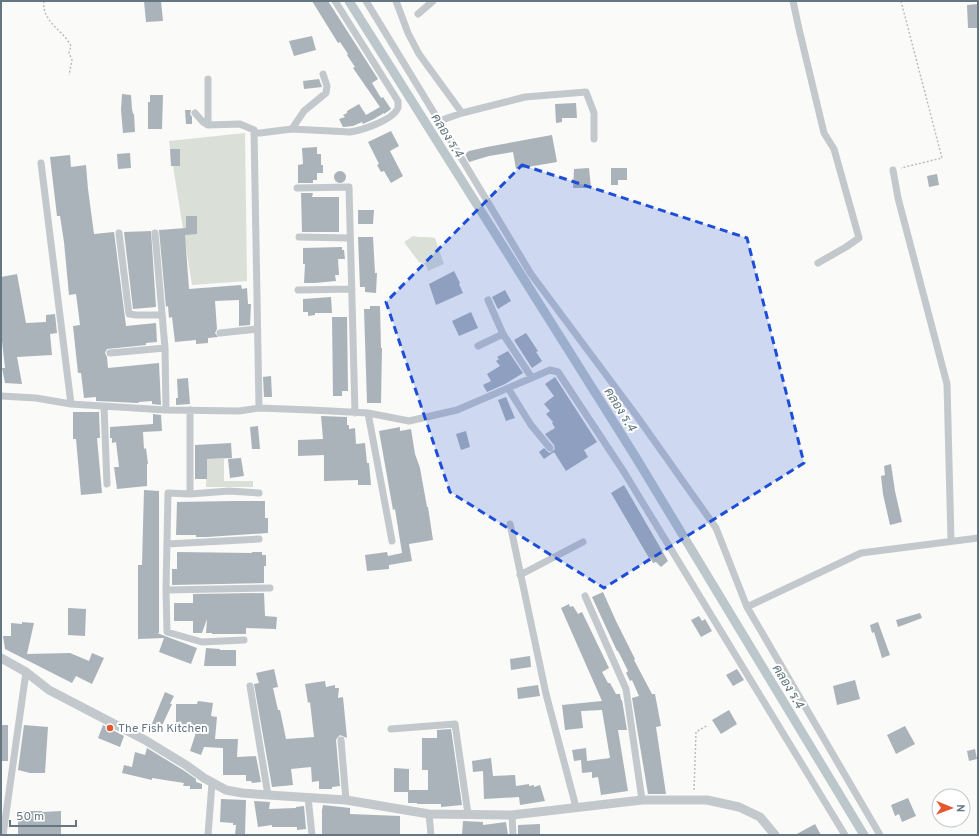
<svg xmlns="http://www.w3.org/2000/svg" width="979" height="836" viewBox="0 0 979 836" font-family="Overpass,Sarabun,sans-serif">
	<style>
		.green { fill: #dadfd7 }
		.lines { fill: none; stroke-linecap: round; stroke-linejoin: round }
		.canal { stroke: #bbc7cb; stroke-width: 9 }
		.building { fill: #aab3b9 }
		.path { stroke: #bbbfc2; stroke-width: 1.5; stroke-dasharray: 2 2; stroke-linecap: butt }
		.minor { stroke: #c3c8cc; stroke-width: 7 }
		.tertiary { stroke: #c3c8cc; stroke-width: 9 }
		.marked { fill: #1d4ed8; fill-opacity: 0.2; stroke: #1d4ed8; stroke-width: 3; stroke-dasharray: 8 5; stroke-linejoin: round }
		.poi-dot { fill: #e4572e; stroke: #fff; stroke-width: 1.5 }
		.labels { text-anchor: middle; stroke-width: 4; stroke-linejoin: round; paint-order: stroke }
		.poi-label { font-size: 12px; fill: #657683; stroke: #fff; text-anchor: start }
		.water-label { font-size: 13px; font-style: italic; fill: #60757c; stroke: #fff }
	</style>
	<rect width="100%" height="100%" fill="#fafaf8"/>
	<path class="green" d="M245 133 247 281 192 285 169 141Z
		M413 236C421 238 427 236 435 238L444 264 428 271 426 265 419 262 404 242Z
		M207 459H224V481H253V487H206Z"/>
	<g class="lines">
		<path class="canal" d="M349 1 635 456 864 835"/>
	</g>
	<path class="building" d="M144 1H161L163 21 146 22Z
		M312 1H328L378 79 372 83 381 98 383 97 391 109 387 112 384 114V113L374 119 363 124 362 122 353 126 343 127 339 119 345 117 343 115 347 113V111L359 104 366 115 380 107 353 68 355 67 347 55 348 54 340 42 338 43Z
		M978 4V28H968L967 5Z
		M312 36 316 50 294 56 289 41Z
		M319 79 322 87 304 89 303 81Z
		M122 94 131 95 132 109 133 114H134L135 132 123 133 121 110Z
		M150 95H163L162 129H148V102H150Z
		M576 103 577 118H562V122L556 123 555 104Z
		M185 110H191L190 114 192 117V124H186Z
		M391 131 399 146 390 151 403 176 391 183 384 171 381 172 377 165 379 164 368 142Z
		M552 135 557 162 516 169 513 152 489 156 469 162 465 154 469 151 487 147Z
		M317 147V154H321V165H323V173H317V180H313V183H298V165L303 164 302 148Z
		M170 149H180V166H171Z
		M130 153 131 168 118 169 117 154Z
		M70 155 71 167 86 165 88 189 94 234 114 232 126 326 156 323 157 342 146 343V345L107 349 105 353 107 357 108 368 159 363 161 405 152 404V401L139 402 138 403 96 401V397L84 398 81 373H78L73 326 80 325 78 309 76 294 69 295 64 242 60 216H57L50 157Z
		M589 168 591 188H573L574 169Z
		M611 168H627V180H618V185H611Z
		M334 177a6 6 0 1 1 12 0a6 6 0 1 1-12 0Z
		M937 174 939 185 929 187 927 176Z
		M301 193H313L312 197H339V232H302Z
		M358 210H374L373 224H358Z
		M186 216H197V234L185 235 189 289 241 285 242 289 247 288 248 304H251L250 325 239 326V300L215 301 217 329 215 333 218 337 208 338V343L196 344V340L175 342 172 317 169 318 168 306 166 307 159 230 186 228Z
		M151 231 156 307 133 309 124 232Z
		M358 237H373L375 273H377L376 293 365 292V287H360Z
		M342 247V250H344L345 259H338L339 275H335L336 281 315 283H304L305 264H303V248Z
		M454 271 460 283 459 284 463 293 436 305 429 284Z
		M17 274 26 323 46 322V315L55 314 57 333 50 334 52 355 17 357 22 384 5 383 2 368H5L1 332V277Z
		M505 290 511 301 498 309 492 297Z
		M331 297 332 313H315V315L308 316V312H303V299Z
		M370 306H380L381 348H382L381 403H367L364 309H370Z
		M471 312 478 328 459 336 452 321Z
		M332 317H347L348 391H342V396H333Z
		M526 333 538 351 536 352 542 361 532 368 514 340Z
		M508 351 523 373 505 384 487 392 483 385 491 381 487 374 500 366 496 361 499 359 497 357Z
		M271 376 272 397H264L263 377Z
		M555 377 597 442 584 450 588 457 566 471 554 452 544 459 539 452 544 448 548 452 550 453 555 449 554 445 545 434 555 428 552 423 553 422 546 414 550 411 544 404 554 396 545 384Z
		M188 378 190 404 176 405V398H178L177 379Z
		M506 397 515 418 506 421 498 400Z
		M73 412H99L100 438H97L102 493 81 495 76 439H73Z
		M153 414 161 415 162 431 143 432 144 449 146 448 148 464H147V486L117 489 114 467H119L116 442 112 443V438H110V427L153 424Z
		M321 416 347 417V425H349V429L355 428 356 444 365 443 367 463H369L371 485H358V480L324 481V455L298 456V440L323 439Z
		M258 426 260 449H252L250 427Z
		M400 427V431L411 429 415 454 420 468 427 507H428L433 540 409 544 412 561 389 565V569L367 571 365 555 387 552 388 556 402 553 395 509 393 510 379 431Z
		M466 431 470 447 461 450 456 434Z
		M231 443 232 458 207 459V479H195V445Z
		M241 458 244 476 230 478 228 459Z
		M891 464 895 491 902 522 890 525 883 494 881 476 885 475 884 466Z
		M624 485 668 561 661 567 656 562 653 563 650 557 649 558 611 493Z
		M144 490 159 491V633H157L197 648 191 664 159 652 164 638 138 639V565H142Z
		M234 501H265V518H268V533L207 537H196V535H176L177 502Z
		M177 552 252 553V552H262V555H266V566H264V583L172 585V569H177Z
		M603 592 616 621 635 659 634 660 652 694H655L661 726 656 727 666 794H648L632 698 639 696 632 680 630 681 626 673 628 671 618 651H617L592 597Z
		M264 593 265 616 277 617 276 629 246 628V634H212V633H206L207 619 202 633H193V621H174V603H193V594Z
		M569 604 570 607 573 606 578 614 582 612 609 668 602 672 608 683H610L616 694H620L621 700H622L627 730H618L628 791 601 795 598 777 592 778V772L582 773 581 760 574 761 572 750 586 748 587 761 610 758 602 710 581 711 583 728 565 730 562 705 602 701 561 608Z
		M68 608 86 609 85 636 68 635Z
		M920 613 922 618 898 627 896 620Z
		M699 616 702 621 705 619 712 631 701 637 691 620Z
		M22 622 34 623 27 654 70 653 89 661 92 653 104 658 92 684 76 676 72 683 5 649 3 636H11V623L22 624Z
		M878 622 890 655 882 658 874 632 872 633 870 625Z
		M206 648 220 649V650H236V666H204Z
		M530 656 531 667 511 670 510 659Z
		M274 669 278 687 273 688 278 710H280L286 739 314 737 310 702 308 703 305 684 325 681 326 687 335 685V688H339L338 698 343 697 347 738 340 735 337 738 336 740 340 786 332 787V789H319V781L312 782 311 767 291 769 293 785 272 787 254 684 259 683 256 673Z
		M737 669 744 680 733 686 726 675Z
		M855 680 860 699 837 705 833 686Z
		M538 685 540 696 518 699 517 688Z
		M165 692 174 696 170 704H172L160 730 151 726Z
		M198 701 213 703 211 716 217 717 215 739H238L237 757 256 756 261 782 252 783 251 781H246V775H223V748L204 747 201 755 190 751 198 726H176V704H197Z
		M729 710 737 724 721 734 712 720Z
		M1 725H8V761H1Z
		M24 725 48 727 45 773H30L18 770Z
		M103 725 124 736 120 747 98 738Z
		M905 726 915 744 896 754 887 735Z
		M451 729 462 805 441 807V804H417V803H408V792H394V768L409 769V790H428V770H422V738H437V730Z
		M147 748 183 770 196 779V782L202 784V789H190V786H183L184 783 152 778V780L122 773 124 765 132 767 135 752 145 755Z
		M975 749 977 759 969 761 967 751Z
		M491 758 493 776 515 775 516 786 529 784V786L534 785V787L540 785 545 801 520 805 519 797 484 799 483 771 473 772 472 761Z
		M908 798 916 816 902 822 899 814 895 816 891 805Z
		M221 799 246 800 245 835H235L236 825H233V823L220 822Z
		M254 801 270 802 269 809 296 808V807L304 806 306 829 297 830V827H272V825L258 827Z
		M323 805 350 808V814L400 816V835H322V810Z
		M18 811H42V812L61 811V835H18Z
		M463 821 483 822V825L506 822 508 835H462Z
		M540 824V835H518V825Z
		M815 824 821 835H795Z"/>
	<g class="lines">
		<path class="path" d="M44 1C41 21 63 30 71 46L69 53 72 60 69 75
			M901 1 942 158 901 168
			M694 790 696 732 708 725"/>
		<path class="minor" d="M366 1 439 121 531 274 636 415 716 528 747 607 880 835
			M396 1 408 33 419 54 462 113
			M793 1 799 29 824 133 834 149 859 238 846 247 818 263
			M418 14 433 1
			M208 79V125
			M195 113 203 122 208 125 240 124 254 130 255 133H260L292 129 350 132C363 130 393 120 398 108V101L335 1
			M439 121 462 113 525 97 586 92 594 113V139
			M292 129 304 111 326 93 327 86 323 74
			M254 130 259 408
			M41 163 71 404
			M893 170 898 198 947 384 951 540
			M297 188 349 187 355 413
			M119 233 129 314 136 315H162
			M155 233 165 348 166 410
			M299 237 350 238
			M298 290 352 289
			M488 300 503 334 532 378
			M220 333 257 329
			M478 346 503 334
			M110 353 165 348
			M508 388 531 425 550 448
			M1 396 36 398 71 404 166 410 239 411 259 408 311 410 368 413 409 421 457 410 550 370 558 372 624 472 845 835
			M104 407 107 484
			M190 410V494L168 493 166 590 167 632 202 642 244 640
			M368 413 392 541
			M190 494 229 491 259 493
			M510 524 546 694 576 807
			M167 544 259 539
			M520 575 583 542
			M166 590 270 588
			M585 596 626 689 642 800
			M747 607 861 553 978 538
			M250 686 268 795
			M391 729 455 724 468 814
			M341 740 346 800
			M308 797 312 835
			M429 814 431 835
			M512 815 513 835
			M3 835 26 672
			M208 835 212 783"/>
		<path class="tertiary" d="M1 658 26 672 49 690 145 740 186 765 204 778 226 790 242 793 268 795 346 800 429 814 512 815 642 800H707L739 807 760 817 775 835"/>
	</g>
	<path class="marked" d="M522 165 747 238 804 463 604 588 450 492 386 302Z"/>
	<circle class="poi-dot" cx="110" cy="728" r="4"/>
	<g class="labels">
		<g class="poi-label">
			<text x="118" y="732">The Fish Kitchen</text>
		</g>
		<g class="water-label">
			<text transform="translate(448 135) rotate(58)" y="5">คลอง ร.4</text>
			<text transform="translate(621 409) rotate(58)" y="5">คลอง ร.4</text>
			<text transform="translate(789 686) rotate(59)" y="5">คลอง ร.4</text>
		</g>
	</g>
	<rect width="979" height="836" fill="none" stroke="#657683" stroke-width="4"/>
	<g transform="translate(951 808) rotate(91)"><circle r="19" fill="#ffffff" stroke="#c1c8cd"/>
	<path d="M0-3L7 15L0 10L-7 15Z" fill="#e4572e"/>
	<text y="-6" font-size="11" font-weight="bold" text-anchor="middle" fill="#657683">N</text>
	</g>
	<path d="M10 820v6h66v-6" fill="none" stroke="#657683" stroke-width="2"/>
	<text x="16" y="820" font-size="12" fill="#657683" stroke="#ffffff" stroke-width="3" paint-order="stroke">50 m</text>
</svg>
